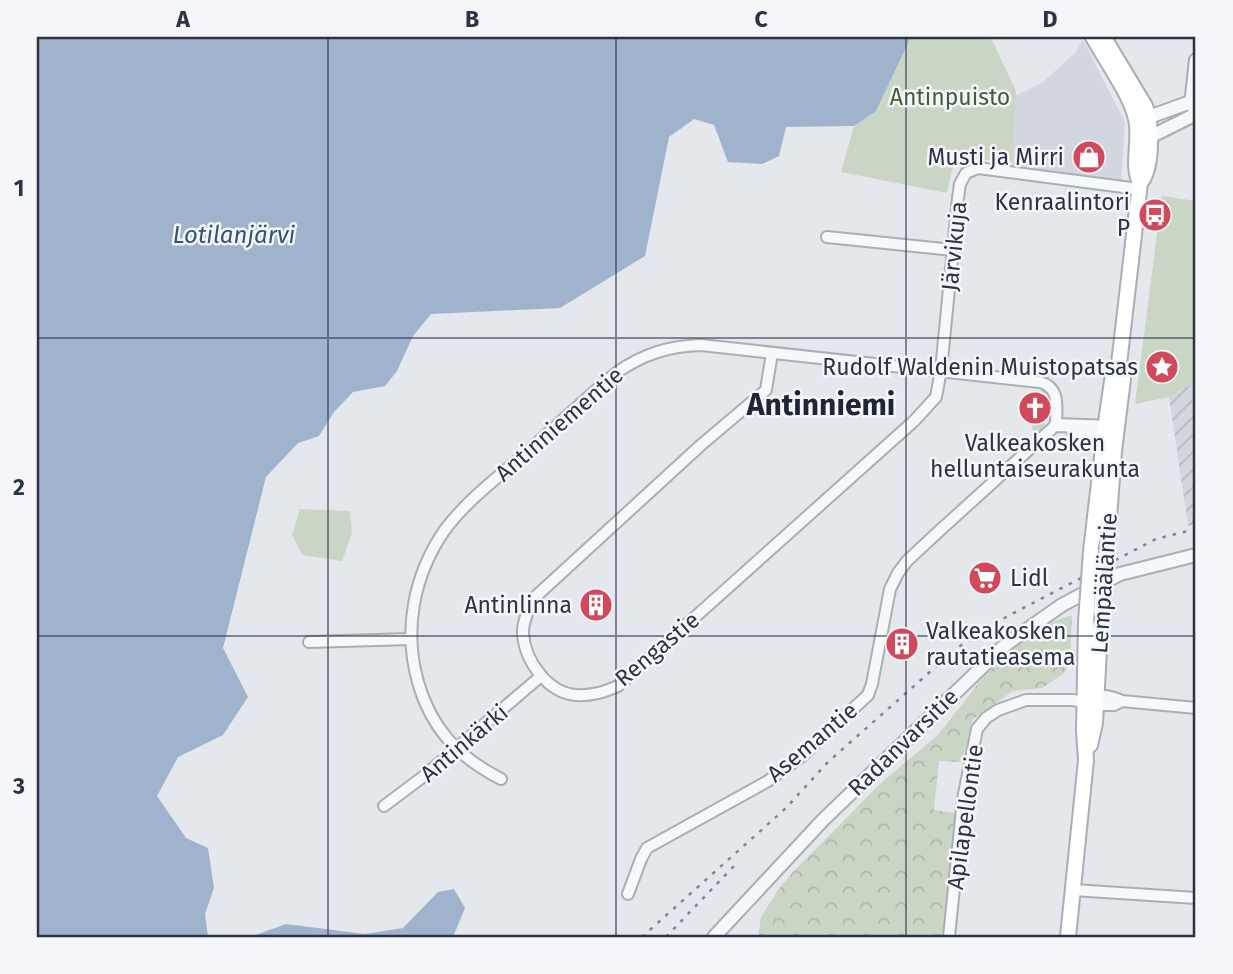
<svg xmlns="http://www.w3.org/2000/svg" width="1233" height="974" viewBox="0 0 1233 974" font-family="'Fira Sans',sans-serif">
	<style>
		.built { fill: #d2d6de }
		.industrial { fill: url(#industrial-furrows) }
		.green { fill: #c9d6c5 }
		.forest { fill: url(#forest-crowns) }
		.water { fill: #9fb4cc }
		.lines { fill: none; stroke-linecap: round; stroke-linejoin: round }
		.minor-casing { stroke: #a9aeb7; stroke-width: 14 }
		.tertiary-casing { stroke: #a9aeb7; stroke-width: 16 }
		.secondary-casing { stroke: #a9aeb7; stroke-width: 18 }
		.minor { stroke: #f7f8fa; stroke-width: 10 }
		.tertiary { stroke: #f7f8fa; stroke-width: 12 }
		.secondary { stroke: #fff; stroke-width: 14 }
		.rail { stroke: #7d8696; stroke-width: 2.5; stroke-dasharray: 3.5 7; stroke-linecap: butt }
		.secondary-bridge-casing { stroke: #a9aeb7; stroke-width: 18; stroke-linecap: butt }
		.secondary-bridge { stroke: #fff; stroke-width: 14 }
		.grid { fill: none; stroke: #2b3445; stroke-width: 2; stroke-opacity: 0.55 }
		.labels { text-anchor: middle; stroke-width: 5; stroke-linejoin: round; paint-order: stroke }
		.park-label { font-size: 23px; fill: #3f6138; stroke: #f4f6f9 }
		.poi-label { font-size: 23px; fill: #2b3445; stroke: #f4f6f9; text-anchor: end }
		.street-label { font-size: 23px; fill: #2b3445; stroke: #f4f6f9 }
		.water-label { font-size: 24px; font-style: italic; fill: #34527a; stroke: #f4f6f9 }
		.district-label { font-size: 30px; font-weight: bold; fill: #1d2536; stroke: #f4f6f9 }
		.neatline { fill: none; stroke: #2b3445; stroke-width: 2.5 }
		.grid-label { font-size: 23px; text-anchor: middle; font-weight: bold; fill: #2b3445 }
	</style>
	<defs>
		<pattern id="industrial-furrows" width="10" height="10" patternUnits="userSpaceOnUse" patternTransform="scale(1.75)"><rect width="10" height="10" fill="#d2d6de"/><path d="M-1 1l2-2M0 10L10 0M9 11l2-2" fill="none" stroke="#b4b8c0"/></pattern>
		<pattern id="forest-crowns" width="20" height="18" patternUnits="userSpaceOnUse" patternTransform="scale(1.75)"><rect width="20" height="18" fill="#c9d6c5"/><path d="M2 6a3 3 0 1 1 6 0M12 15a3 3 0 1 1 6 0" fill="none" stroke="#adb8ab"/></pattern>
	</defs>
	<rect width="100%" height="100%" fill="#e4e7ec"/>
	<path class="built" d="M1083 40 1125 122 1121 181 1012 166 1015 96 1042 83 1076 52Z"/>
	<path class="industrial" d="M1196 382V524L1188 526 1169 397Z"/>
	<path class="green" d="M911 37H988L993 42 1016 91 1012 162 955 157 947 193 841 172 854 126 876 111Z
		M1162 196 1196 201V382L1169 397 1135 404Z
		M1008 382 1044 389C1048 398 1048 421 1042 430 1041 432 1035 437 1033 438L1032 422 1026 418 1033 419 1035 424H1040L1043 398 1040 389 1008 385Z
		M300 509 350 511 352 533 342 561 302 555 292 535Z"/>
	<path class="forest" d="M1072 615 1070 663 1063 674 1042 688 1013 691 973 719 962 762 939 761 934 810 956 813 945 937H758L761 917 778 890 793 872 882 782 938 735 981 680 1017 643 1043 625Z"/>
	<path class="water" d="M37 37H911L876 111 854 126 786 127 779 156 762 164 728 162 714 125 694 119 669 137 645 256 560 308 431 314 413 336 397 371 385 386 353 392 334 412 319 436 298 443 266 477 223 648 248 697 223 735 178 757 157 796 186 838 208 848 214 888 205 914 208 937H37Z
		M454 889 465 908 453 937H250L286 924 365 934 403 928 438 892Z"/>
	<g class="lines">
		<defs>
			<path id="minor" d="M827 237 953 250
				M772 353 766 390 701 445 534 598C529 609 522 622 523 634 525 661 548 693 576 695 592 696 604 692 618 686L914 421 936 397 941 370 958 198 960 184 966 173 978 168 1139 189
				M309 642 410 639
				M1091 698C1102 694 1112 696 1122 701L1196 708
				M501 779C458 757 431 728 418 682 403 630 414 575 444 531 466 501 497 478 525 454 555 427 585 399 616 373 643 354 669 346 701 345L1040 382C1061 388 1056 407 1056 425L937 533 907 561 898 573 890 589 872 684 868 695 802 756 768 781 647 848 641 859 628 894
				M384 806 424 776 541 676
				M1073 890 1196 898
				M949 937 963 799 977 729 986 718 998 710 1026 700H1073L1097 705H1114L1122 701"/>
			<path id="tertiary" d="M1191 105 1196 60
				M1142 123 1149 117 1196 100
				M1142 136 1150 137 1196 114
				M1056 425 1114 427
				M1073 430 1104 435
				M714 937 823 820 1005 645 1062 605 1120 574 1196 555"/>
			<path id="secondary" d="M1104 38 1145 106C1152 123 1153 169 1140 183
				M1107 545 1114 451 1123 379 1119 365
				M1091 551 1107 415 1112 381 1119 364 1140 183C1131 164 1141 140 1136 119 1131 95 1105 59 1093 37
				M1090 745 1095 723 1101 612
				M1068 937 1086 760 1084 731 1086 622"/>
		</defs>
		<use href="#minor" class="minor-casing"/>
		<use href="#tertiary" class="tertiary-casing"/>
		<use href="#secondary" class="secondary-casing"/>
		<use href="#minor" class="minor"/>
		<use href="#tertiary" class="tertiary"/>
		<use href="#secondary" class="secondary"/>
		<path class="rail" d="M642 937 786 808 828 762 957 648 1006 617 1156 539 1196 529
			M666 937 734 866"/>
		<defs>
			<path id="secondary-bridge" d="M1101 612 1107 545
				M1086 622 1091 551"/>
		</defs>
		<use href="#secondary-bridge" class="secondary-bridge-casing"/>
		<use href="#secondary-bridge" class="secondary-bridge"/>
	</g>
	<path class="grid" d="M328 37V937M616 37V937M906 37V937M37 338H1196M37 636H1196"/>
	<defs>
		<symbol id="shop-disc" viewBox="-11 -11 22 22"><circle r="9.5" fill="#d1495b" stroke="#f4f6f9"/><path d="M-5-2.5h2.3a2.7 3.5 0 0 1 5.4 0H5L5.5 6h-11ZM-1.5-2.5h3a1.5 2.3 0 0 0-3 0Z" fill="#fff"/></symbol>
		<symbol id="bus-disc" viewBox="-11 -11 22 22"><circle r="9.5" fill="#d1495b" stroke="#f4f6f9"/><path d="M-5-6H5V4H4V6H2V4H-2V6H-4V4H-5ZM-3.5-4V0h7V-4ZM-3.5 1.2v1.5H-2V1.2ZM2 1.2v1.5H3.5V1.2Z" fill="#fff"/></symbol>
		<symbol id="sight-disc" viewBox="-11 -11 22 22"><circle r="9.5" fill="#d1495b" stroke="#f4f6f9"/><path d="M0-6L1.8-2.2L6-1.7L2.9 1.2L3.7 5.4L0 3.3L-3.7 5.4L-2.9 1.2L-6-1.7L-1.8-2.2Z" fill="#fff"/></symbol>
		<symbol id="church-disc" viewBox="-11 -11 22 22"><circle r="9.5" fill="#d1495b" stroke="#f4f6f9"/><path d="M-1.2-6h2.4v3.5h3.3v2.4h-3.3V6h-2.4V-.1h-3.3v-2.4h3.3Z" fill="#fff"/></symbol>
		<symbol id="supermarket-disc" viewBox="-11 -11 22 22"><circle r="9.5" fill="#d1495b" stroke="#f4f6f9"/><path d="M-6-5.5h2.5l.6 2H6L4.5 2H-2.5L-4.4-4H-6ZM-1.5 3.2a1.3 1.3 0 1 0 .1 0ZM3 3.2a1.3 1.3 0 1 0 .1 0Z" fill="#fff"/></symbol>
		<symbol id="building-disc" viewBox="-11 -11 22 22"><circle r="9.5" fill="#d1495b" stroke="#f4f6f9"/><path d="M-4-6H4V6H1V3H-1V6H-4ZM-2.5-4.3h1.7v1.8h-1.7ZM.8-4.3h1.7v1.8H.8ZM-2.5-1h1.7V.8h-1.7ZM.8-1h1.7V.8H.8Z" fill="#fff"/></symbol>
	</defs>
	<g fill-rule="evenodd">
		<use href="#shop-disc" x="1070" y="138" width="38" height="38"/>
		<use href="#bus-disc" x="1136" y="196" width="38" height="38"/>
		<use href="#sight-disc" x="1143" y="348" width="38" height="38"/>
		<use href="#church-disc" x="1016" y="389" width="38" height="38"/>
		<use href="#supermarket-disc" x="966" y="559" width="38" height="38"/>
		<use href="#building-disc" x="577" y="586" width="38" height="38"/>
		<use href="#building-disc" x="883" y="625" width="38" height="38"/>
	</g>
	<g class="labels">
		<g class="park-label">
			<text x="950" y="105">Antinpuisto</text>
		</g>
		<g class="poi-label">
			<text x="1064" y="165">Musti ja Mirri</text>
			<text x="1130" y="210">Kenraalintori<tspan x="1130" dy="26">P</tspan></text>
			<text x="1138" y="375">Rudolf Waldenin Muistopatsas</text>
			<text x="1035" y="451" text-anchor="middle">Valkeakosken<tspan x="1035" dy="26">helluntaiseurakunta</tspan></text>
			<text x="1010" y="586" text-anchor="start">Lidl</text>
			<text x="572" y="613">Antinlinna</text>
			<text x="926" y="639" text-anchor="start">Valkeakosken<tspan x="926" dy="26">rautatieasema</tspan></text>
		</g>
		<g class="street-label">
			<text transform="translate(954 246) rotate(-84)" y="8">Järvikuja</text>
			<text transform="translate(559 424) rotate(-41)" y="8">Antinniementie</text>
			<text transform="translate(1104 583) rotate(-86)" y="8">Lempääläntie</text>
			<text transform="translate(657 649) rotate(-40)" y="8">Rengastie</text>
			<text transform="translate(812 742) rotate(-40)" y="8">Asemantie</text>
			<text transform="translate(903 742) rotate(-44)" y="8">Radanvarsitie</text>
			<text transform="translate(464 743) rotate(-40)" y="8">Antinkärki</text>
			<text transform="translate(965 817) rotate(-82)" y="8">Apilapellontie</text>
		</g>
		<g class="water-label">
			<text x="234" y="243">Lotilanjärvi</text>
		</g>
		<g class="district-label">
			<text x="821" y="415">Antinniemi</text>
		</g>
	</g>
	<rect width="1233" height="974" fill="none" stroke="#f4f6f9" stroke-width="77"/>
	<rect x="38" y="38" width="1156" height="898" class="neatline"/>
	<g class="grid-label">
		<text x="183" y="27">A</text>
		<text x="472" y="27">B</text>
		<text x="761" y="27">C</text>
		<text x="1050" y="27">D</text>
		<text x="19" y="196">1</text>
		<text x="19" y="495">2</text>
		<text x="19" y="794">3</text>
	</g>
</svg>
